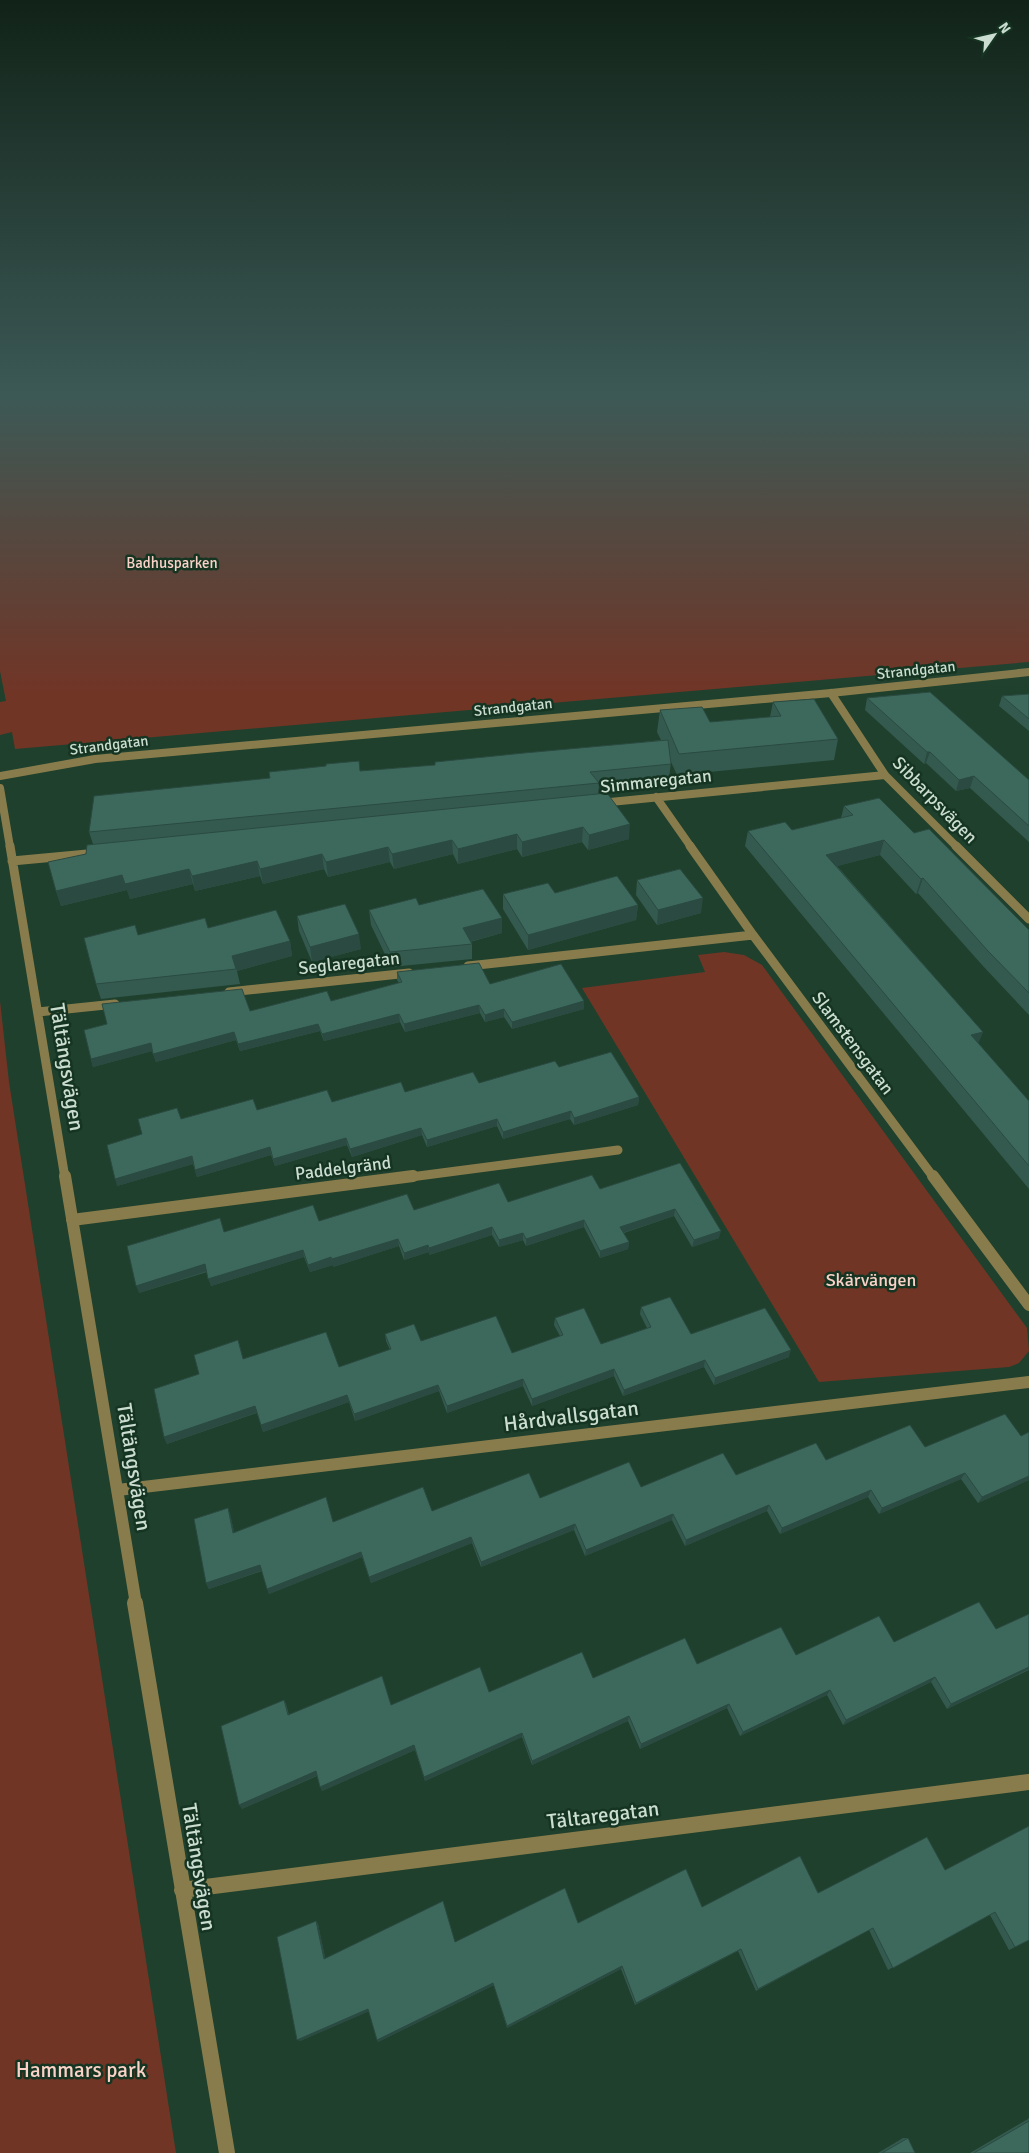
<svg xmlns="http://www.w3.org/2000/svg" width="1029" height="2153" viewBox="0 0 1029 2153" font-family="Signika,sans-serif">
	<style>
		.green { fill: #713526 }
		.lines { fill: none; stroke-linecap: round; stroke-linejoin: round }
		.minor-far3 { stroke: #897c4c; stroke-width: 8 }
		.minor-far2 { stroke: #897c4c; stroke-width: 9 }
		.minor-far1 { stroke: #897c4c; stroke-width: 12 }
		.minor { stroke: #897c4c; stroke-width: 16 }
		.tertiary { stroke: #897c4c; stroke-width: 8 }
		.wall { fill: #345a50 }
		.shaded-wall { fill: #2b4a41 }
		.building { fill: #3d695d; stroke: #2b4a41 }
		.labels { text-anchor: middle; stroke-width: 5; stroke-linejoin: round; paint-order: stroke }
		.far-park-label { font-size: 15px; fill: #fbd2c7; stroke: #153522 }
		.far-street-label { font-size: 15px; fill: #cbddd0; stroke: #153522 }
		.street-label { font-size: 18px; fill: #cbddd0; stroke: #153522 }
		.park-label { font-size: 18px; fill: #fbd2c7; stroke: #153522 }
		.near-street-label { font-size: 21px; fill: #cbddd0; stroke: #153522 }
		.near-park-label { font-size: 21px; fill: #fbd2c7; stroke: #153522 }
	</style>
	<rect width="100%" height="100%" fill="#1f402c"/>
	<path class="green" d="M0 392H1029V662L15 749 12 732 0 735V702L6 701 0 671Z
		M724 952 744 955 762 965 1027 1328 1029 1351 1019 1363 1009 1367 819 1382 582 988 705 972 698 955Z
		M0 1001 9 1082 176 2153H0Z"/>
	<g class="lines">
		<path class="minor-far3" d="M831 693 885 775 957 847
			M0 788 10 847
			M656 797 691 847
			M600 803 885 775"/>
		<path class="minor-far2" d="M10 846 65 1178
			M690 846 753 935 934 1178
			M956 846 1029 919
			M12 861 98 853
			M468 966 753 935
			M229 992 409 973
			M38 1012 115 1004
			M403 1178 618 1150"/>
		<path class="minor-far1" d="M65 1176 136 1604
			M933 1176 1029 1305
			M72 1220 413 1176
			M118 1490 1029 1382"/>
		<path class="minor" d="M135 1603 227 2153
			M182 1890 1029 1782"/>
		<path class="tertiary" d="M0 776 95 759 831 693 1029 672"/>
	</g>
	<path class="wall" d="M1029 694V731L999 706 1002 696Z
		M867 698 1029 780V842L970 788 956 791 926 763 924 764 865 710Z
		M773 702 838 739 834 760 677 775 671 762 669 778 599 786 598 794 629 839 588 850 582 842 522 857 517 849 458 864 453 854 394 869 390 862 328 877 324 869 263 884 260 876 195 891 193 884 130 899 127 890 61 906 56 891 93 844 89 832 360 771 435 765 661 740 657 732 660 710 710 722 770 717Z
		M844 806 914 833 1029 930V1015L983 966 918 893 916 894 880 855 837 866 983 1032 978 1043 1029 1101V1189L745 846 748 831 792 830 841 818Z
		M637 880 701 913 657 925 636 895Z
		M555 893 638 905 636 920 528 950 503 909V894Z
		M419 905 502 918V933L470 942 472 944V959L391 967 371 925 369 910Z
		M297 916 361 949 312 962 299 931Z
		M208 928 290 941 292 956 237 971 240 984 101 999 96 984 138 935Z
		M397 972 490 984 584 1009 512 1029 504 1017 485 1022 480 1013 405 1032 400 1022 324 1041 320 1031 240 1051 236 1040 156 1062 152 1051 93 1067 91 1059 250 1011 331 1001 399 983 397 980Z
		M559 1067 639 1097 638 1105 574 1125 570 1119 503 1139 497 1126 427 1147 422 1135 352 1157 347 1145 275 1166 271 1155 197 1177 193 1164 117 1186 142 1134 181 1119 332 1102 479 1083Z
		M680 1163 719 1238 692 1247 674 1216 624 1233 629 1242 628 1249 600 1258 584 1227 526 1246 523 1240 499 1247 492 1235 429 1255V1252L404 1260 399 1246 333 1267V1265L310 1272 304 1257 211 1286 207 1272 139 1293 224 1232 414 1210 508 1202 600 1189Z
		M641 1307 691 1334 789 1357 714 1385 704 1367 623 1396 614 1376 532 1406 523 1386 447 1413 439 1391 355 1421 349 1402 263 1432 257 1413 167 1444 164 1437 199 1374 240 1347 243 1359 339 1367 390 1350 386 1341 385 1334 421 1341 512 1353 560 1336 554 1325 555 1318 601 1344 647 1328 640 1314Z
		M1029 1432V1480L978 1503 961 1479 879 1514 868 1497 780 1534 767 1511 685 1546 672 1520 585 1556 574 1530 481 1567 472 1543 371 1583 362 1557 269 1594 262 1571 209 1589 206 1583 228 1508 230 1514 234 1532 432 1511 540 1498 641 1487 736 1475 826 1460 1021 1436Z
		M1029 1614V1670L947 1709 931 1682 843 1725 827 1695 740 1736 727 1708 640 1749 628 1721 532 1765 522 1737 425 1781 415 1750 322 1791 317 1776 242 1809 284 1700 286 1704 289 1715 391 1705 697 1664 796 1655 996 1629Z
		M945 1870 1029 1940 1009 1950 990 1915 888 1970 869 1930 756 1991 738 1951 635 2005 621 1969 507 2028 494 1985 378 2042 369 2011 300 2041 316 1921 318 1924 325 1958 455 1942 578 1923 702 1907 818 1893Z
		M1029 2118V2153H970L1028 2119Z
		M903 2138H908L915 2153H878Z"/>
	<path class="shaded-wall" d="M927 752H930L926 763 924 764Z
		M974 776 970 788 956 791 959 780Z
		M630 824 629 839 588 850 589 835Z
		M583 827 582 842 522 857V842Z
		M517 834V849L458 864V849Z
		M452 840 453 854 394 869 392 854Z
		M884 840 880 855 823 870 826 855Z
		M388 847 390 862 328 877 326 862Z
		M322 854 324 869 263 884 260 869Z
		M257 861 260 876 195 891 192 876Z
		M189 869 193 884 130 899 127 890 61 906 56 891 122 875Z
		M923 878 918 893 916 894 921 879Z
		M703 898 701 913 657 925 658 910Z
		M638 905 636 920 528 950V935Z
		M502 918V933L464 943 463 928Z
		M359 934 361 949 312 962 310 947Z
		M290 941 292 956 237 971 232 956Z
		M584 1001V1009L512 1029V1022Z
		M479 1005 480 1013 405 1032 404 1024Z
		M504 1009V1017L485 1022V1015Z
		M399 1014 400 1022 324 1041 322 1034Z
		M318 1024 320 1031 240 1051 238 1044Z
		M234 1032 236 1040 156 1062 153 1054Z
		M983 1032 977 1047 971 1035Z
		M151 1043 153 1051 93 1067 91 1059Z
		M639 1097 638 1105 574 1125V1118Z
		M571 1111 570 1119 503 1139V1132Z
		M497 1119V1126L427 1147V1140Z
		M421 1128 422 1135 352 1157 350 1149Z
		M346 1138 347 1145 275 1166 273 1159Z
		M270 1147 271 1155 197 1177 195 1170Z
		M192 1156 194 1164 117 1186 115 1179Z
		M675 1209 674 1216 619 1234 620 1227Z
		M584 1220V1227L526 1246V1239Z
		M492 1227V1235L429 1255V1248Z
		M721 1231 719 1238 692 1247 694 1240Z
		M523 1233V1240L499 1247V1240Z
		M398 1239 399 1246 333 1267 332 1259Z
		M629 1242 628 1249 600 1258V1251Z
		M428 1245 429 1252 404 1260V1253Z
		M303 1250 304 1257 211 1286 208 1279Z
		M331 1257 333 1265 310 1272 308 1265Z
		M205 1264 207 1271 139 1293 136 1286Z
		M791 1350 789 1357 714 1385 715 1378Z
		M705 1360 704 1367 623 1396 624 1390Z
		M614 1369V1376L532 1406V1399Z
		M523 1379V1386L447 1413V1406Z
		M438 1385 439 1391 355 1421 354 1414Z
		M347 1395 349 1402 263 1432 261 1425Z
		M255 1406 258 1412 167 1444 164 1437Z
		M965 1473 961 1479 879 1514 882 1508Z
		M1029 1476V1480L978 1503 982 1497Z
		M871 1490 868 1497 780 1534 782 1528Z
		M769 1505 767 1511 685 1546 686 1540Z
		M228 1508 230 1514 236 1539 233 1533Z
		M673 1514 672 1520 585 1556 586 1550Z
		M575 1524 574 1530 481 1567V1562Z
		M471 1537 472 1543 371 1583 369 1577Z
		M361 1552 362 1557 269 1594 267 1589Z
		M260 1565 263 1570 209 1589 206 1583Z
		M1029 1667V1669L947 1709 951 1704Z
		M935 1677 931 1682 843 1725 846 1720Z
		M830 1690 827 1695 740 1736 743 1732Z
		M729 1704 727 1708 640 1749 641 1744Z
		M629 1716 628 1721 532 1765V1761Z
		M522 1733V1737L425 1781 424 1777Z
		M414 1745 415 1750 322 1791 320 1787Z
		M316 1771 318 1775 242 1809 239 1805Z
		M316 1921 318 1924 326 1961 324 1959Z
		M873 1928 869 1930 756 1991 758 1989Z
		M741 1949 738 1951 635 2005 636 2003Z
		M622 1966 621 1969 507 2028V2026Z
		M493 1983 494 1985 378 2042 377 2040Z
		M368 2009 370 2011 300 2041 297 2040Z"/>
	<path class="building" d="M930 692 1029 780V826L974 776 959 780 930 752H927L867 698Z
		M1029 694V719L1002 696Z
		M814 699 838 739 679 754 660 710 702 707 710 722 781 716 773 702Z
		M668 740 671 764 590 772 599 783 89 832 94 796 270 778 269 772 326 766V764L359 761 360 771 435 765V762L524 753Z
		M607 793 630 824 589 835 583 827 522 842 517 834 458 849 452 840 392 854 388 847 326 862 322 854 260 869 257 861 192 876 189 869 125 884 122 875 56 891 48 862 86 854 87 845Z
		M879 798 914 833 929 829 1029 930V993L988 951 923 878 921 879 884 840 826 855 983 1032 971 1035 1029 1101V1166L748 831 785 822 792 830 853 815 844 806Z
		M680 869 703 898 658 910 637 880Z
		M617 876 638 905 528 935 503 894 548 883 555 893Z
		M483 889 502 918 463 928 472 944 390 952 369 910 416 898 419 905Z
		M345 904 359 934 310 947 297 916Z
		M276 910 290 941 232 956 236 969 96 984 84 938 135 925 138 935 205 918 208 928Z
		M479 963 490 984 561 964 584 1001 512 1022 504 1009 485 1015 479 1005 404 1024 399 1014 322 1034 318 1024 238 1044 234 1032 153 1054 151 1043 91 1059 84 1030 107 1024 102 1004 242 989 250 1011 327 991 331 1001 402 982 397 972Z
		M611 1052 639 1097 574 1118 571 1111 503 1132 497 1119 427 1140 421 1128 350 1149 346 1138 273 1159 270 1147 195 1170 192 1156 115 1179 107 1145 142 1134 138 1119 177 1108 181 1119 253 1099 257 1110 327 1090 332 1102 401 1082 405 1092 473 1072 479 1083 555 1061 559 1067Z
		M680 1163 721 1231 694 1240 675 1209 620 1227 629 1242 600 1251 584 1220 526 1239 523 1233 499 1240 492 1227 429 1248 428 1245 404 1253 398 1239 332 1259 331 1257 308 1265 303 1250 208 1279 205 1264 136 1286 127 1246 220 1218 224 1232 313 1205 319 1221 407 1194 414 1210 499 1183 508 1202 592 1175 600 1189Z
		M670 1297 691 1334 765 1308 791 1350 715 1378 705 1360 624 1390 614 1369 532 1399 523 1379 447 1406 438 1385 354 1414 347 1395 261 1425 255 1406 164 1437 154 1389 199 1374 194 1355 238 1340 243 1359 326 1332 339 1367 391 1349 385 1334 414 1324 421 1341 496 1316 512 1353 563 1335 555 1318 584 1308 601 1344 651 1327 641 1307Z
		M1005 1414 1021 1436 1029 1432V1476L982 1497 965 1473 882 1508 871 1490 782 1528 769 1505 686 1540 673 1514 586 1550 575 1524 481 1562 471 1537 369 1577 361 1552 267 1589 260 1565 206 1583 194 1519 228 1508 233 1533 326 1497 333 1522 423 1487 432 1511 529 1473 540 1498 629 1462 641 1487 723 1453 736 1475 816 1443 826 1460 910 1425 925 1447Z
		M979 1602 996 1629 1029 1614V1667L951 1704 935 1677 846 1720 830 1690 743 1732 729 1704 641 1744 629 1716 532 1761 522 1733 424 1777 414 1745 320 1787 316 1771 239 1805 221 1726 284 1700 288 1715 382 1676 391 1705 480 1667 489 1692 582 1652 593 1678 685 1638 697 1664 781 1627 796 1655 879 1616 894 1642Z
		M1029 1826V1940L1015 1947 995 1912 893 1968 873 1928 758 1989 741 1949 636 2003 622 1966 507 2026 493 1983 377 2040 368 2009 297 2040 277 1937 316 1921 324 1959 443 1901 455 1942 565 1888 578 1923 686 1869 702 1907 800 1856 818 1893 927 1837 945 1870Z
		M1029 2121V2153H974Z
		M908 2138 915 2153H882Z"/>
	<linearGradient id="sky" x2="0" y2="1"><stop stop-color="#112318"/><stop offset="0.57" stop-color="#3c5956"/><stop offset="1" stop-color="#3c5956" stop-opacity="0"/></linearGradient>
	<rect width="1029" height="693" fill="url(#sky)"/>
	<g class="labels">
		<g class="far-park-label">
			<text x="172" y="568">Badhusparken</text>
		</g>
		<g class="far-street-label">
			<text transform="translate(916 670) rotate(-6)" y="5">Strandgatan</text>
			<text transform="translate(513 707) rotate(-6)" y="5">Strandgatan</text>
			<text transform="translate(109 745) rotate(-7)" y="5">Strandgatan</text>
		</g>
		<g class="street-label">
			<text transform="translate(656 781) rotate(-6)" y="6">Simmaregatan</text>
			<text transform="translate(935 800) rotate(46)" y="6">Sibbarpsvägen</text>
			<text transform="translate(349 963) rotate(-6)" y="6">Seglaregatan</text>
			<text transform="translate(853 1043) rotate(53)" y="6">Slamstensgatan</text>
			<text transform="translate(343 1168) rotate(-7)" y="6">Paddelgränd</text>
		</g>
		<g class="park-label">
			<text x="871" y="1286">Skärvängen</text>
		</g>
		<g class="near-street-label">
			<text transform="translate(67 1067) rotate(81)" y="7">Tältängsvägen</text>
			<text transform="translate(571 1416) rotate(-7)" y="7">Hårdvallsgatan</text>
			<text transform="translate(134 1467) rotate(81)" y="7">Tältängsvägen</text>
			<text transform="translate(603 1815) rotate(-7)" y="7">Tältaregatan</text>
			<text transform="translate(199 1867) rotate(81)" y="7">Tältängsvägen</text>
		</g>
		<g class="near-park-label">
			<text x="81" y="2077">Hammars park</text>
		</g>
	</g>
	<g transform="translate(994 35) rotate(56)" stroke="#153522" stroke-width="4" paint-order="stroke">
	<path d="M0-4L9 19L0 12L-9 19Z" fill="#cbddd0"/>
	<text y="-8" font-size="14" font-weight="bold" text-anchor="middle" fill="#cbddd0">N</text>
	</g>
</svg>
